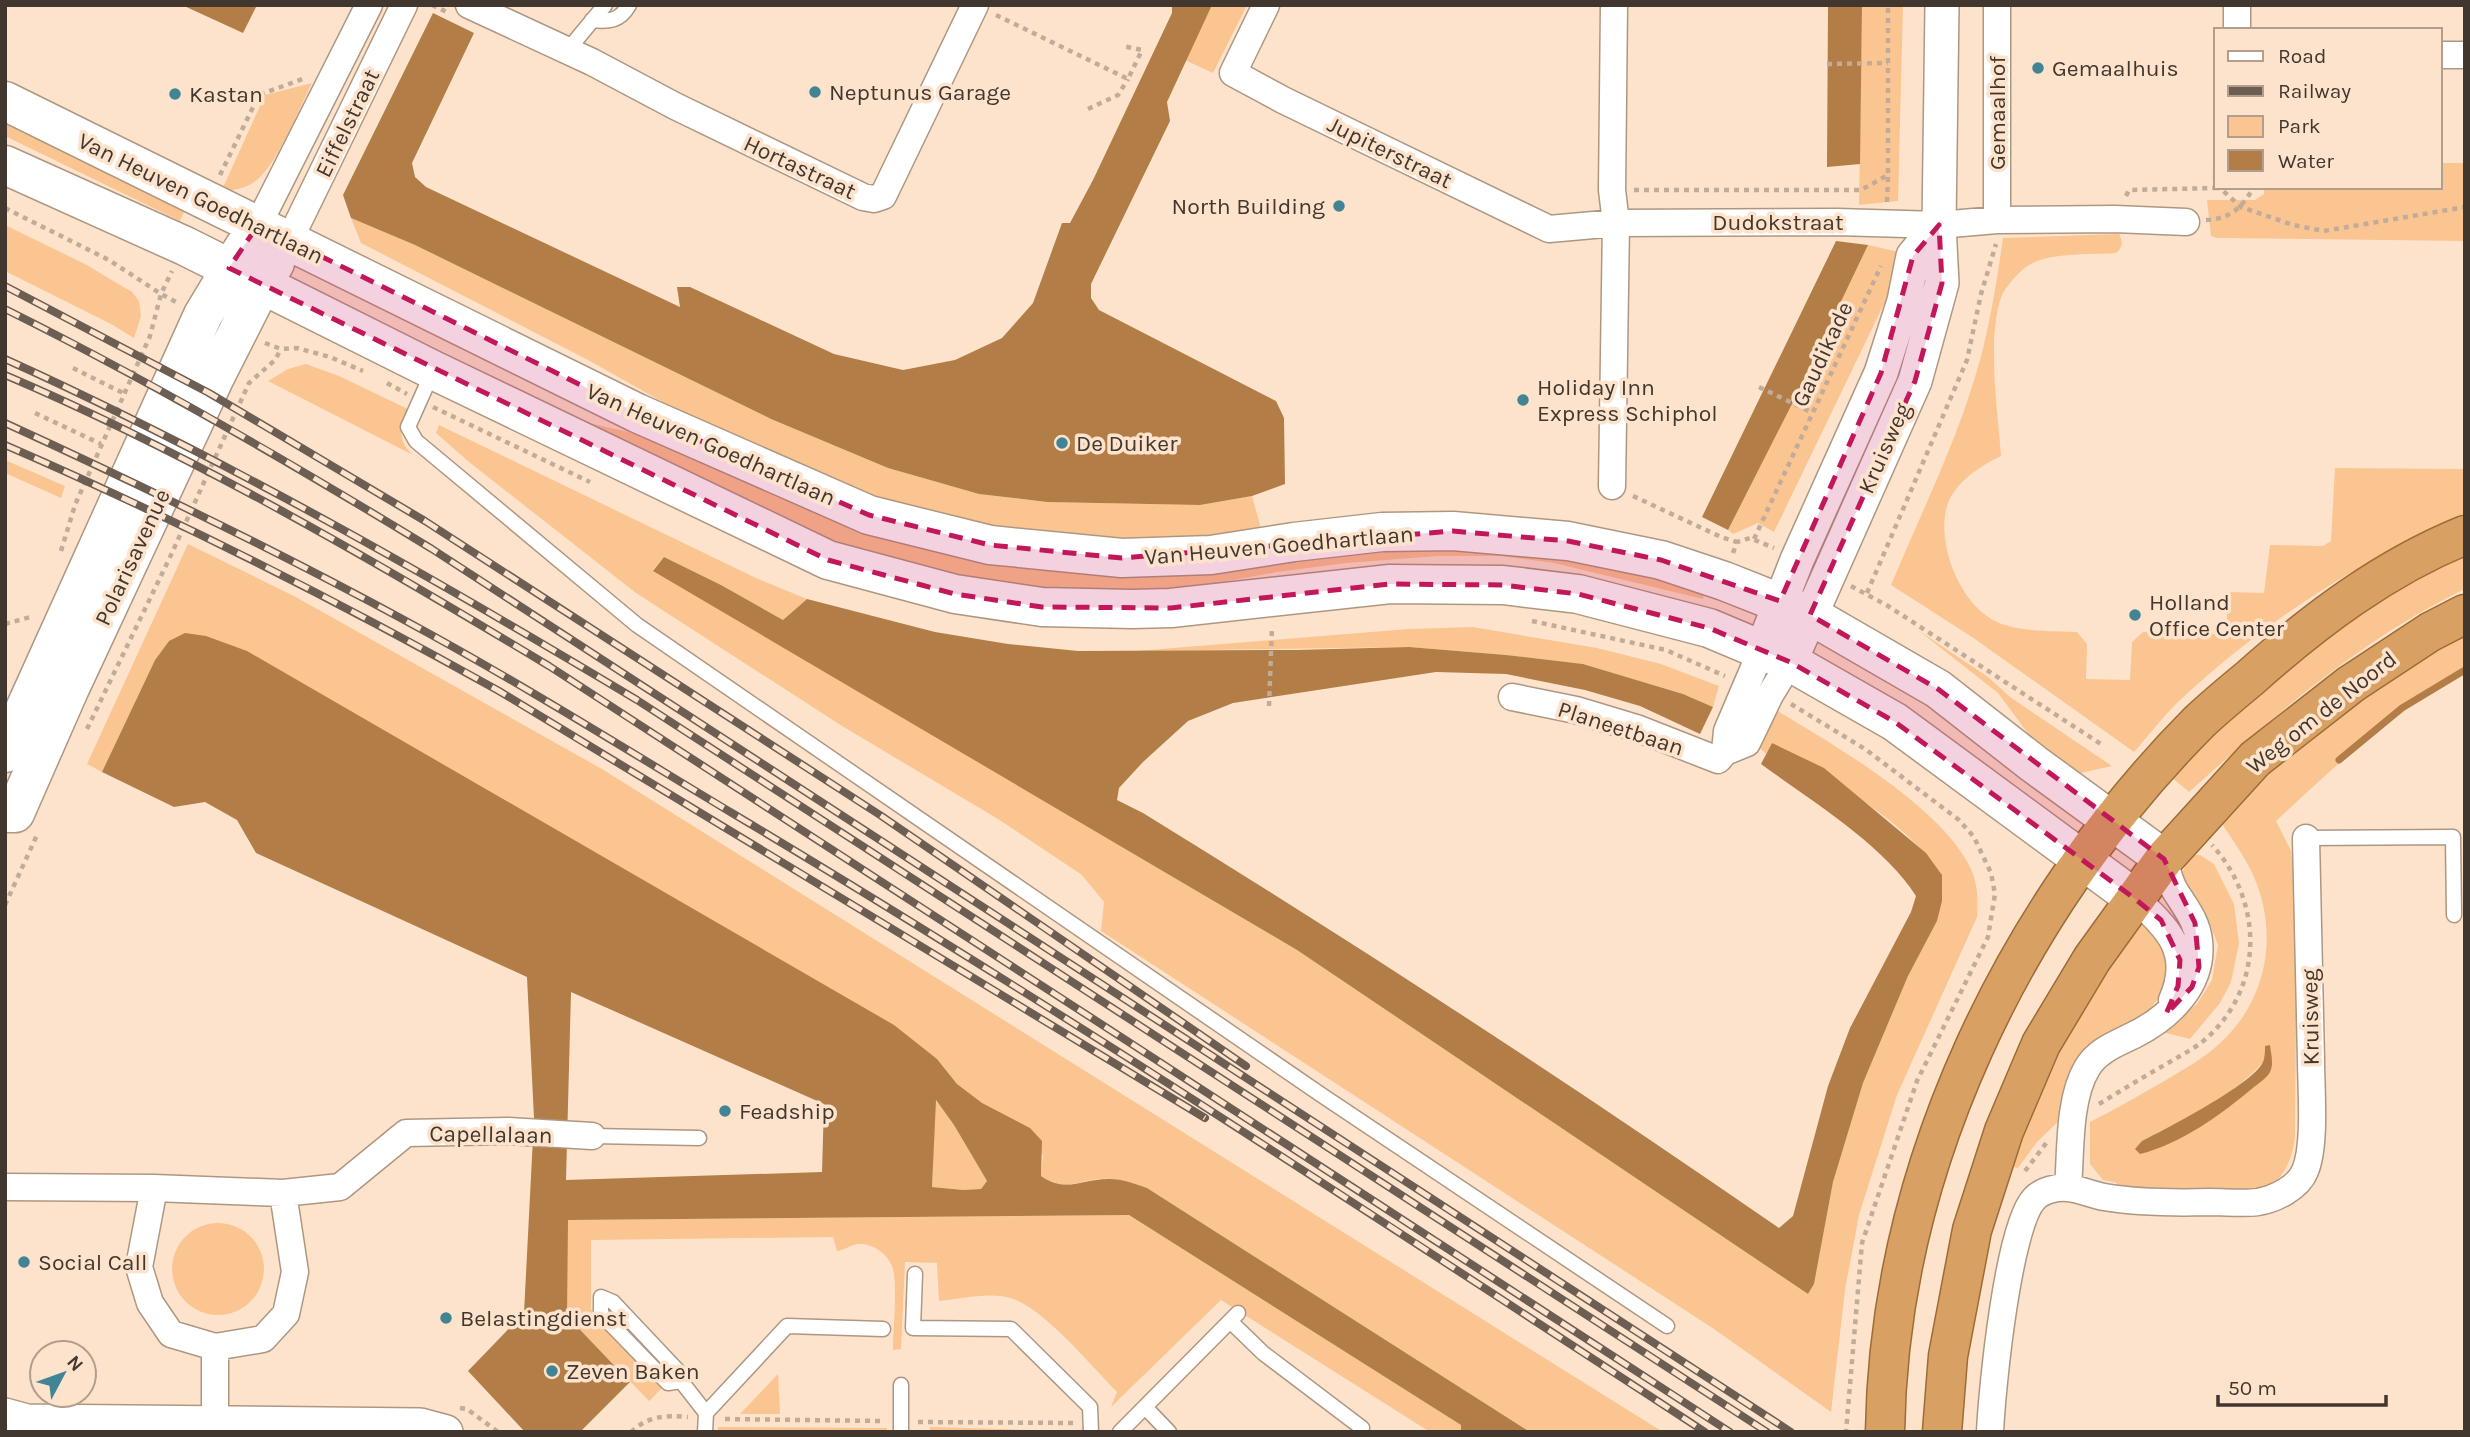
<svg xmlns="http://www.w3.org/2000/svg" width="2470" height="1437" viewBox="0 0 2470 1437" font-family="Karla,sans-serif">
	<style>
		.green { fill: #fbc591; fill-rule: evenodd }
		.water { fill: #b27d46; fill-rule: evenodd }
		.lines { fill: none; stroke-linecap: round; stroke-linejoin: round }
		.stream { stroke: #b27d46; stroke-width: 7 }
		.service-casing { stroke: #ae9781; stroke-width: 17 }
		.minor-casing { stroke: #ae9781; stroke-width: 29 }
		.tertiary-casing { stroke: #ae9781; stroke-width: 36 }
		.secondary-casing { stroke: #ae9781; stroke-width: 41 }
		.trunk-casing { stroke: #9d6c36; stroke-width: 41 }
		.path { stroke: #c1ac9a; stroke-width: 4.5; stroke-dasharray: 5 5; stroke-linecap: butt }
		.service { stroke: #fff; stroke-width: 14 }
		.minor { stroke: #fff; stroke-width: 26 }
		.tertiary { stroke: #fff; stroke-width: 33 }
		.secondary { stroke: #fff; stroke-width: 38 }
		.trunk { stroke: #d8a062; stroke-width: 38 }
		.rail-casing { stroke: #6c5e52; stroke-width: 8 }
		.rail { stroke: #fde3cc; stroke-width: 5; stroke-dasharray: 16; stroke-linecap: butt }
		.marked { fill: #c2185b; fill-opacity: 0.2; stroke: #c2185b; stroke-width: 5; stroke-dasharray: 14 9; stroke-linejoin: round }
		.poi-dot { fill: #418594; stroke: #fde3cc; stroke-width: 2.5 }
		.labels { text-anchor: middle; stroke-width: 7; stroke-linejoin: round; paint-order: stroke }
		.poi-label { font-size: 23px; fill: #41372e; stroke: #fde3cc; text-anchor: start }
		.street-label { font-size: 23px; fill: #41372e; stroke: #fde3cc }
	</style>
	<rect width="100%" height="100%" fill="#fde3cc"/>
	<path class="green" d="M1212 5H1247L1213 73 1185 60Z
		M1862 5H1903L1898 201 1859 205Z
		M312 83C298 110 277 167 253 183 243 189 233 190 221 192L265 95Z
		M5 115 188 203 180 221 5 136Z
		M2440 163H2465V241L2218 238 2211 236 2207 200H2255L2264 194V187H2440Z
		M351 218 415 245 771 419 888 468 979 494 1047 502 1200 505 1252 496 1263 536 1061 542 909 507 861 491 700 423 588 360 361 243Z
		M5 225 85 264 132 292 139 301 141 316 134 338 111 324 5 271Z
		M2119 234C2123 242 2123 247 2116 253 2093 255 2051 252 2031 264 2021 269 2007 285 2002 295 1986 337 1998 411 2001 456 1980 466 1955 482 1947 506 1936 544 1960 605 1997 622 2019 632 2053 631 2077 632L2087 644 2086 679 2130 680 2132 642 2143 632 2226 634 2228 592 2264 593 2270 545 2323 546 2331 541 2335 468 2465 469V520C2447 527 2427 533 2410 541 2324 583 2246 638 2177 703 2162 718 2148 736 2134 752L1972 637 1891 585C1922 511 1959 437 1980 360 1991 319 1997 279 2003 238Z
		M1868 245 1908 254 1774 532 1758 523 1733 534 1728 530 1793 401Z
		M306 364 339 376 408 409C400 427 397 441 413 455L268 381 288 369Z
		M571 419 642 435 964 550 1514 547 1707 585 1703 599 1554 563 1500 556H1438L1346 563 1277 572 1143 596 1003 590 866 551 828 538 773 516Z
		M439 425 756 578 807 599 783 620 721 585 664 557 653 570 1297 950 1808 1294 1814 1284 1833 1182 1863 1083 1908 976 1937 921 1942 875C1901 816 1831 782 1772 743L1766 754 1759 747 1776 710C1834 745 1937 804 1969 865 1978 882 1978 899 1977 917L1897 1095 1859 1215 1845 1290 1831 1412 1714 1329 1101 931 1104 902 1082 875 998 819 842 726 636 593 469 462 436 433Z
		M5 460 65 486 61 498 5 473Z
		M188 544 294 596 602 769 1663 1432H1530L1147 1188C1136 1185 1122 1179 1110 1179 1084 1177 1067 1194 1041 1176L1043 1155 957 1084 937 1059 169 641 155 660 102 772 87 764Z
		M2465 556V589C2361 639 2274 716 2189 792L2170 776 2176 764C2216 729 2254 690 2296 658 2346 619 2407 581 2465 556Z
		M2465 624V674C2393 709 2335 767 2276 821L2291 851 2297 899 2295 1138C2292 1157 2286 1177 2267 1187 2244 1199 2146 1190 2116 1189L2117 1183 2103 1180 2090 1164V1122C2116 1109 2141 1094 2166 1080 2184 1069 2203 1059 2219 1044 2267 1001 2279 935 2254 877 2245 856 2229 836 2218 817L2298 738ZM2263 1062 2237 1101 2136 1149 2142 1141C2184 1120 2232 1098 2263 1062Z
		M1473 627 1597 648 1661 664 1719 686 1713 707 1683 694 1583 664 1506 655 1409 647 1136 651 1408 629Z
		M1918 630 1988 677 2010 697 2112 766 2081 773 2066 769 2038 747 1998 693Z
		M2190 855H2200L2214 864 2234 904 2239 943 2231 982 2220 1003 2190 1039 2162 1032 2197 1004 2212 980 2218 945 2208 919 2190 898 2180 878Z
		M2140 910C2152 923 2158 933 2164 950 2186 1010 2109 1030 2076 1062 2063 1075 2063 1101 2062 1118L2037 1142 2018 1168 2008 1166 2066 1023Z
		M935 1099 954 1125 987 1181 981 1189 963 1190 932 1187Z
		M1129 1215 1461 1425V1432H1430L1221 1300 1111 1407 1117 1392C1092 1367 1043 1307 1010 1298 988 1292 962 1299 939 1301L937 1263 905 1262 901 1349 893 1350C893 1333 898 1278 892 1266 887 1254 875 1245 862 1244 851 1243 846 1250 837 1251L833 1237 591 1240V1309L664 1386 649 1401 567 1316V1220Z
		M172 1269a46 46 0 1 1 92 0a46 46 0 1 1-92 0Z
		M778 1374 780 1414H740Z
		M718 1427 887 1428V1432H718Z
		M930 1427 1067 1431V1432H930Z"/>
	<path class="water" d="M182 5H257L243 33Z
		M1172 5H1212L1167 102 1170 121 1091 284V298L1099 310 1276 401 1284 418 1285 484 1252 496 1200 505 1047 502 979 494 888 468 771 419 415 245 351 218 343 195 433 13 474 33 412 163 415 177 426 187 680 307 677 287H690L834 354 903 370 955 360 1002 338 1033 303 1062 223H1070L1093 180 1172 13Z
		M1828 5H1862L1860 164 1827 167Z
		M1836 241 1868 245 1793 402 1728 530 1702 517Z
		M664 557 721 585 783 620 807 599 935 632 1008 644 1078 651 1296 650 1409 647 1506 655 1583 664 1683 694 1713 707 1700 734 1640 706 1585 690 1506 674 1436 672 1233 703 1188 721 1143 762 1119 788 1117 800 1143 813C1359 946 1571 1084 1779 1228L1793 1216 1828 1086 1850 1028 1911 912 1916 896C1884 845 1810 800 1761 764L1772 743 1824 768 1926 853 1942 875V901L1937 921 1908 976 1863 1083 1833 1182 1814 1284 1808 1294 1297 950 653 571Z
		M185 633 206 636 247 651 894 1025 937 1059 957 1084 982 1103 1030 1128 1042 1141 1041 1176C1066 1194 1084 1178 1110 1179 1122 1179 1136 1184 1147 1188L1530 1432H1461V1425L1129 1215 568 1220 567 1316 630 1382 580 1432H525L468 1371 524 1313 534 1118 527 977 256 853 237 820 205 802 174 807 102 772 155 660 169 641ZM571 992 824 1104 822 1172 566 1180ZM936 1100 954 1125 987 1181 981 1189 963 1190 932 1187Z
		M2270 1045C2271 1054 2274 1064 2270 1072 2267 1078 2259 1083 2254 1087 2222 1114 2181 1144 2140 1154L2135 1149 2142 1141C2166 1129 2253 1084 2263 1062 2265 1058 2265 1050 2265 1046Z"/>
	<g class="lines">
		<path class="stream" d="M2339 760 2402 708 2465 670"/>
		<defs>
			<path id="service" d="M592 20C609 22 620 21 629 5
				M567 51 605 5
				M433 371 408 427 416 441 637 625 1320 1094 1667 1326
				M2306 838 2453 837 2454 915
				M592 1136 699 1138
				M915 1274 913 1328 1011 1329 1090 1407 1091 1432
				M1230 1321 1263 1353 1362 1428
				M681 1381 668 1383 601 1314V1297L613 1302 679 1372 681 1381 706 1413
				M901 1385V1432
				M1145 1407 1169 1432
				M705 1432 706 1413 787 1326 883 1329
				M1120 1432 1238 1313"/>
			<path id="minor" d="M469 5 592 62 675 106 863 197 874 199 883 196 975 5
				M1266 5 1233 73 1283 100 1549 229 1616 223 1612 190 1614 5
				M2237 30V5
				M2440 55H2465
				M1997 220V5
				M258 225 369 5
				M289 241 404 5
				M1612 486 1616 223 1837 222 1939 225 1997 220 2115 219 2186 222
				M1512 697 1576 710 1639 729 1718 760 1725 752 1747 743 1770 695 1790 662
				M1725 752 1727 731 1762 649
				M2134 898C2168 927 2193 953 2172 1000
				M5 1187 154 1188 283 1193 340 1187 406 1133 508 1131 592 1136
				M154 1188 139 1267 150 1303 171 1334 215 1347 263 1339 286 1314 295 1272 283 1193
				M2068 1188C2071 1152 2068 1100 2087 1068 2098 1050 2116 1044 2134 1035 2170 1017 2204 984 2199 941 2197 920 2184 906 2174 889 2169 880 2167 869 2164 859
				M215 1432V1347
				M1990 1432C1992 1389 2008 1227 2034 1199 2042 1190 2057 1187 2068 1188 2080 1189 2093 1195 2104 1197 2140 1203 2175 1203 2210 1202 2226 1202 2243 1204 2258 1202 2275 1199 2298 1188 2305 1171 2316 1145 2311 1089 2311 1060 2309 986 2308 912 2306 838"/>
			<path id="tertiary" d="M1762 649 1797 560 1881 373 1904 301 1913 256 1939 225
				M1790 662 1915 381 1942 283 1939 225 1942 5
				M5 1415 27 1421 420 1425 446 1432"/>
			<path id="secondary" d="M5 101 637 413 869 515 990 545 1122 558 1211 555 1294 542 1382 532 1453 531 1568 541 1661 560 1724 581 1810 615 1938 689 2034 764 2164 859
				M5 165 185 246 433 370 828 560 955 594 1042 607 1132 609 1171 608 1390 584 1503 585 1578 594 1709 628 1790 662 1895 722 2134 898
				M5 753 203 315 244 247
				M5 813H15L69 690 214 379 262 284 275 263"/>
			<path id="trunk" d="M1885 1432C1889 1168 2014 908 2199 722 2215 707 2233 692 2250 678 2315 620 2384 568 2465 535
				M1942 1432 1948 1356 1972 1230 2004 1131 2041 1044 2092 959 2164 859 2255 759 2351 684 2430 632 2465 614"/>
		</defs>
		<use href="#service" class="service-casing"/>
		<use href="#minor" class="minor-casing"/>
		<use href="#tertiary" class="tertiary-casing"/>
		<use href="#secondary" class="secondary-casing"/>
		<use href="#trunk" class="trunk-casing"/>
		<path class="path" d="M432 5 447 12
			M996 15 1128 79 1142 50 1123 46
			M1827 64 1888 63
			M1088 109 1118 95 1128 79
			M220 175 259 95 305 78
			M2215 188H2220L2241 207 2293 225 2324 231 2465 207
			M1634 190H1861L1888 175V5
			M2126 196 2129 190 2215 188 2216 72
			M1887 202 1888 176
			M5 208 109 260 161 294 178 303
			M2206 220C2231 219 2242 207 2254 187
			M265 343 281 349 297 348 330 357 363 371
			M73 368 125 394
			M387 383 407 394
			M1759 387 1813 413
			M433 407 590 482
			M35 413 101 444
			M1633 496 1721 537 1737 542
			M1754 539 1881 266
			M61 551 75 505 150 336 161 294 172 271
			M1733 553 1737 542 1750 538 1774 548
			M1851 586 1888 606 2104 746
			M1867 593 1967 360 1981 294 1996 244
			M1532 621 1666 650 1725 676
			M5 624 34 616
			M1791 704 1865 749 1959 820 1974 837 1983 856 1991 873 1995 894 1988 937 1917 1081 1862 1243 1846 1432
			M1269 706 1272 626
			M87 729 171 555 249 383 275 360 281 349
			M5 905 37 835
			M2099 1104C2122 1090 2145 1076 2168 1063 2183 1054 2200 1046 2212 1033 2265 980 2261 899 2212 845
			M2025 1171 2047 1142
			M460 1408 467 1409 498 1432
			M725 1419 884 1421
			M918 1422 1073 1423
			M631 1432C648 1416 665 1415 688 1417"/>
		<use href="#service" class="service"/>
		<use href="#minor" class="minor"/>
		<use href="#tertiary" class="tertiary"/>
		<use href="#secondary" class="secondary"/>
		<use href="#trunk" class="trunk"/>
		<defs>
			<path id="rail" d="M5 286 209 393 425 521 880 815 1246 1066
				M5 309C152 382 293 464 432 549L1791 1432
				M5 359C224 458 432 577 637 700L1767 1432
				M5 375C193 455 375 561 549 666L1730 1432
				M5 423C141 485 275 550 406 621 517 681 624 748 732 813 1062 1010 1383 1222 1705 1432
				M5 445C174 518 338 601 499 691L1205 1118"/>
		</defs>
		<use href="#rail" class="rail-casing"/>
		<use href="#rail" class="rail"/>
	</g>
	<path class="marked" d="M258 225 637 413 869 515 990 545 1122 558 1453 531 1568 541 1661 560 1780 601 1881 373 1913 256 1939 225 1942 283 1915 381 1810 615 1938 689 2164 859 2195 923 2199 967 2192 987 2166 1014 2178 986 2180 960 2161 920 2134 898 1895 722 1790 662 1709 628 1578 594 1503 585 1390 584 1171 608 1042 607 955 594 828 560 229 268Z"/>
	<g class="poi-dot">
		<circle cx="2038" cy="68" r="7"/>
		<circle cx="815" cy="92" r="7"/>
		<circle cx="175" cy="94" r="7"/>
		<circle cx="1339" cy="206" r="7"/>
		<circle cx="1523" cy="400" r="7"/>
		<circle cx="1062" cy="443" r="7"/>
		<circle cx="2135" cy="615" r="7"/>
		<circle cx="725" cy="1111" r="7"/>
		<circle cx="24" cy="1262" r="7"/>
		<circle cx="446" cy="1318" r="7"/>
		<circle cx="552" cy="1371" r="7"/>
	</g>
	<g class="labels">
		<g class="poi-label">
			<text x="2052" y="76">Gemaalhuis</text>
			<text x="829" y="100">Neptunus Garage</text>
			<text x="189" y="102">Kastan</text>
			<text x="1325" y="214" text-anchor="end">North Building</text>
			<text x="1537" y="395">Holiday Inn<tspan x="1537" dy="26">Express Schiphol</tspan></text>
			<text x="1076" y="451">De Duiker</text>
			<text x="2149" y="610">Holland<tspan x="2149" dy="26">Office Center</tspan></text>
			<text x="739" y="1119">Feadship</text>
			<text x="38" y="1270">Social Call</text>
			<text x="460" y="1326">Belastingdienst</text>
			<text x="566" y="1379">Zeven Baken</text>
		</g>
		<g class="street-label">
			<text transform="translate(1997 113) rotate(-90)" y="8">Gemaalhof</text>
			<text transform="translate(347 123) rotate(-64)" y="8">Eiffelstraat</text>
			<text transform="translate(1390 152) rotate(26)" y="8">Jupiterstraat</text>
			<text transform="translate(800 167) rotate(25)" y="8">Hortastraat</text>
			<text transform="translate(201 198) rotate(26)" y="8">Van Heuven Goedhartlaan</text>
			<text x="1778" y="230">Dudokstraat</text>
			<text transform="translate(1822 354) rotate(-65)" y="8">Gaudikade</text>
			<text transform="translate(711 444) rotate(24)" y="8">Van Heuven Goedhartlaan</text>
			<text transform="translate(1884 448) rotate(-66)" y="8">Kruisweg</text>
			<text transform="translate(1279 545) rotate(-5)" y="8">Van Heuven Goedhartlaan</text>
			<text transform="translate(132 557) rotate(-65)" y="8">Polarisavenue</text>
			<text transform="translate(2321 712) rotate(-38)" y="8">Weg om de Noord</text>
			<text transform="translate(1621 728) rotate(18)" y="8">Planeetbaan</text>
			<text transform="translate(2310 1017) rotate(-91)" y="8">Kruisweg</text>
			<text transform="translate(491 1134) rotate(1)" y="8">Capellalaan</text>
		</g>
	</g>
	<rect width="2470" height="1437" fill="none" stroke="#41372e" stroke-width="14"/>
	<rect x="2214" y="28" width="228" height="161" fill="#fde3cc" stroke="#b29e8d" stroke-width="2"/>
	<rect x="2228" y="51" width="35" height="10" fill="#ffffff" stroke="#b29e8d" stroke-width="2"/>
	<text x="2278" y="63" font-size="21" fill="#41372e">Road</text>
	<rect x="2228" y="86" width="35" height="10" fill="#6c5e52" stroke="#b29e8d" stroke-width="2"/>
	<text x="2278" y="98" font-size="21" fill="#41372e">Railway</text>
	<rect x="2228" y="116" width="35" height="21" fill="#fbc591" stroke="#b29e8d" stroke-width="2"/>
	<text x="2278" y="133" font-size="21" fill="#41372e">Park</text>
	<rect x="2228" y="150" width="35" height="21" fill="#b27d46" stroke="#b29e8d" stroke-width="2"/>
	<text x="2278" y="168" font-size="21" fill="#41372e">Water</text>
	<g transform="translate(63 1374) rotate(49)"><circle r="33" fill="#fde3cc" stroke="#b29e8d" stroke-width="2"/>
	<path d="M0-5L12 26L0 18L-12 26Z" fill="#418594"/>
	<text y="-10" font-size="19" font-weight="bold" text-anchor="middle" fill="#41372e">N</text>
	</g>
	<path d="M2218 1395v10h168v-10" fill="none" stroke="#41372e" stroke-width="3.5"/>
	<text x="2228" y="1395" font-size="21" fill="#41372e" stroke="#fde3cc" stroke-width="5" paint-order="stroke">50 m</text>
</svg>
